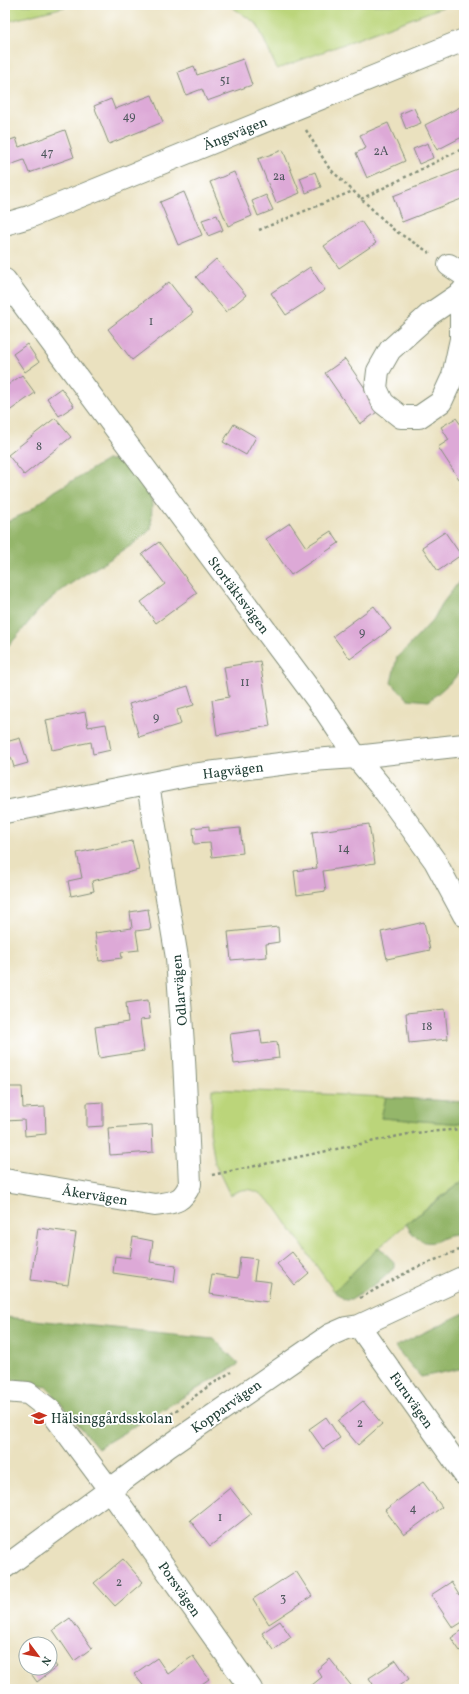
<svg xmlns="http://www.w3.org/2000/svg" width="469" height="1694" viewBox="0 0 469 1694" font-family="Vollkorn,serif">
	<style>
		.green { fill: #bbd57a; stroke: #6d8957 }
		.forest { fill: #94b66a; stroke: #5a7a4f }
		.building { fill: #dda9d7 }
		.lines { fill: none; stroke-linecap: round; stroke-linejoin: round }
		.minor-casing { stroke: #848f7a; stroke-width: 24 }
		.path { stroke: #848f7a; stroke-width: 2.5; stroke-dasharray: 3 3; stroke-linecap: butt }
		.minor { stroke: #fff; stroke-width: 22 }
		.labels { text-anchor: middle; stroke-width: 3.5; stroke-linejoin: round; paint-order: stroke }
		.number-label { font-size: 12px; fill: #4e585d }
		.street-label { font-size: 14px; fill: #1f3d34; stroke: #fff }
		.poi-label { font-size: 14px; fill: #1f3d34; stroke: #fff; text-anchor: start }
	</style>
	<rect width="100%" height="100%" fill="#fff"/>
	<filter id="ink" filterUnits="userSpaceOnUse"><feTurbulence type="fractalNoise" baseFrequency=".025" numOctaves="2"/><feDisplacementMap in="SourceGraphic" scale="8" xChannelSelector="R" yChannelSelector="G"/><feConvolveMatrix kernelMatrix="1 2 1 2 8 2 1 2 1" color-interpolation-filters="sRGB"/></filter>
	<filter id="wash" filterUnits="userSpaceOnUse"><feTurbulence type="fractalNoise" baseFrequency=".012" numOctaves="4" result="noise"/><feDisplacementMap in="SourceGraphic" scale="16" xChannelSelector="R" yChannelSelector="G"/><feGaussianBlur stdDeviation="0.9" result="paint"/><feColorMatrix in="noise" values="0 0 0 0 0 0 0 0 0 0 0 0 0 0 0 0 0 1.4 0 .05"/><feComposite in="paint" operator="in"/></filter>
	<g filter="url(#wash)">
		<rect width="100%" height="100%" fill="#eae1bf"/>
		<path class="green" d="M5 5H72L5 22Z
			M229 5H448L277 69 257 24Z
			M212 1089 386 1097 381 1118 464 1124V1180C417 1213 374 1250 334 1291L276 1208C260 1192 251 1183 230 1195L215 1164 210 1131Z"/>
		<path class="forest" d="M107 460H118L145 481 152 503 151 529C125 554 91 568 62 590 55 596 46 603 39 610 27 623 18 637 5 649V523L29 511 55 491Z
			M464 575V666L453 680 429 701 408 699 391 683 397 657 406 649 433 620 442 604Z
			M386 1097 464 1102V1124L381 1118Z
			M464 1180V1233C458 1235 454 1235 449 1236 443 1237 439 1241 434 1242 420 1245 412 1234 406 1224Z
			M379 1247 394 1262V1268L381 1280 351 1300H345L334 1291Z
			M464 1313V1368L421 1377 395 1347Z
			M5 1317 213 1338 239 1364 98 1448 47 1387 5 1379Z"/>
		<g id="blocks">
			<path class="building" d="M243 59 252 85 207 101 202 89 186 95 178 72 194 66 197 75Z
				M152 95 163 122 109 144 94 106 111 99 115 109Z
				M464 105V136L437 150 425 125Z
				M414 108 421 123 406 129 400 114Z
				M388 123 405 161 367 178 356 153 366 148 360 135Z
				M65 130 74 157 29 173 24 160 7 166 5 160V142L16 138 19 147Z
				M428 143 433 158 419 164 413 149Z
				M283 150 300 193 276 203 258 159Z
				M464 168V198L402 222 393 196Z
				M234 172 252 216 228 226 210 182Z
				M315 172 321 187 306 193 300 178Z
				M184 192 202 235 178 245 160 202Z
				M266 195 273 210 258 216 252 201Z
				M217 215 223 230 208 236 202 220Z
				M361 221 376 243 339 268 324 246Z
				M216 259 246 295 226 312 196 277Z
				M310 267 325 290 286 315 271 293Z
				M169 282 193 313 132 360 108 329Z
				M27 344 39 362 25 372 13 354Z
				M345 359 380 410 360 424 325 373Z
				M22 375 35 393 5 414V387Z
				M61 388 74 406 59 416 47 398Z
				M55 418 71 437 24 475 8 455Z
				M456 418 464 429V476L459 479 438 447 449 440 441 427Z
				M234 424 256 437 246 455 223 442Z
				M290 523 306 547 331 531 339 543 291 575 266 539Z
				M445 532 461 555 438 571 422 547Z
				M159 542 197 593 156 623 141 602 165 584 142 554Z
				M374 606 391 629 350 659 333 636Z
				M260 661 270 726 217 735 212 700 229 697 224 667Z
				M188 686 194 705 177 710 181 724 139 737 129 704Z
				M85 712 88 727 106 724 111 750 93 754 91 742 52 750 46 720Z
				M5 738 6 742 20 738 28 763 14 767 11 757 5 758Z
				M464 801V822H463L461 802Z
				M369 824 375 863 323 871 326 891 297 895 294 871 317 868 312 832Z
				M209 826V831L240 828 243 853 212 857 210 843 194 844 193 828Z
				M132 841 139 870 92 881 94 891 71 896 68 881 82 878 77 853Z
				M148 909 151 929 136 931 139 950 121 952 122 958 99 961 95 933 132 928 130 912Z
				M424 922 430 950 387 959 381 932Z
				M278 927 279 942 266 944 267 957 231 960 228 932Z
				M148 1000 150 1019 140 1020 144 1051 99 1058 95 1027 128 1022 126 1003Z
				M445 1009 448 1039 409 1043 406 1013Z
				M260 1030 262 1044 277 1042 279 1058 234 1064 230 1034Z
				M5 1087H22L23 1108 45 1107 46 1134 25 1136 24 1120 5 1121Z
				M103 1102V1126L87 1127V1103Z
				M152 1125 153 1152 110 1155 108 1128Z
				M38 1228 76 1233 68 1285 31 1280Z
				M133 1237 153 1241 150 1262 176 1266 174 1282 113 1273 115 1256 130 1258Z
				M292 1252 309 1273 295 1285 277 1264Z
				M240 1257 257 1259 254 1280 271 1282 268 1302 209 1294 212 1274 238 1278Z
				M363 1401 382 1424 358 1445 338 1421Z
				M326 1417 340 1438 323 1449 309 1429Z
				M423 1482 442 1507 404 1535 385 1510Z
				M230 1488 251 1514 210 1546 190 1520Z
				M123 1559 143 1582 115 1606 94 1583Z
				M296 1571 312 1596 269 1624 253 1599Z
				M451 1582 459 1595 464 1592V1621L453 1628 431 1595Z
				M70 1618 92 1648 74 1661 53 1630Z
				M280 1621 291 1637 274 1650 262 1633Z
				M464 1629V1648L460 1651 451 1638Z
				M26 1649V1666L18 1655Z
				M193 1656 209 1679 195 1689H146L134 1674 157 1658 168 1674Z
				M50 1657 57 1667 37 1682 27 1668H50Z
				M330 1659 354 1689H307L322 1677 317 1670Z
				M396 1660 409 1679 394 1689H376L369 1678Z"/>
		</g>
	</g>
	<g filter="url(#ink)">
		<use href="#blocks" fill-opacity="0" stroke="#848f7a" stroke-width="1"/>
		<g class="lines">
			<defs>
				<path id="minor" d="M5 224 29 217 464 40
					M449 265 464 275
					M5 280 324 709 356 757 386 793 435 861 464 915
					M461 293V339L453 376 441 402 419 417H401L383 403 376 388 378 371 390 350 430 314 461 293 464 289
					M5 812 192 775 312 760 356 757 464 745
					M5 1180 155 1205C174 1202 182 1203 190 1184L184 1059 177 958 148 785
					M359 1326 464 1474
					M5 1391 28 1393 50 1410 109 1489 251 1689
					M5 1567 169 1446 330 1335 346 1328 359 1326 464 1277"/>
			</defs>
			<use href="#minor" class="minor-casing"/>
			<path class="path" d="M306 130 329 168 394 230 430 253
				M361 199 464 148
				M259 230 353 191
				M212 1175 413 1133 464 1129
				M360 1298 413 1269 464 1248
				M171 1414 206 1388 231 1372"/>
			<use href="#minor" class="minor"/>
		</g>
	</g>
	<defs>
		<symbol id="school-bare" viewBox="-9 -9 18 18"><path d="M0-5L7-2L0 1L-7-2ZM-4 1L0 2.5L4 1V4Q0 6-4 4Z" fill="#c8321e" stroke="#fff" stroke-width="2.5" paint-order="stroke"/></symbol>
	</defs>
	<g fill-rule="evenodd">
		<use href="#school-bare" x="28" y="1407" width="22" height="22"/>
	</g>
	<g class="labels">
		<g class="number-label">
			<text x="225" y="84">51</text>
			<text x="129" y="120">49</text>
			<text x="381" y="155">2A</text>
			<text x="47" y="156">47</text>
			<text x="279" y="180">2a</text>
			<text x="151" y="325">1</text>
			<text x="39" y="450">8</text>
			<text x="362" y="636">9</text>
			<text x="245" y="686">11</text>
			<text x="156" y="721">9</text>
			<text x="344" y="852">14</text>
			<text x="427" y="1030">18</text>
			<text x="360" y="1427">2</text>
			<text x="413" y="1512">4</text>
			<text x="220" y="1521">1</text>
			<text x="119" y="1586">2</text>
			<text x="283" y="1602">3</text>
		</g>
		<g class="street-label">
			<text transform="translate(235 133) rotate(-22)" y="5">Ängsvägen</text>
			<text transform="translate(239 595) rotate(53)" y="5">Stortäktsvägen</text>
			<text transform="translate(233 770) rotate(-7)" y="5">Hagvägen</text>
			<text transform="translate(179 990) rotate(-95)" y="5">Odlarvägen</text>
			<text transform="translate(95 1195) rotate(9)" y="5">Åkervägen</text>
			<text transform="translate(412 1400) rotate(55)" y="5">Furuvägen</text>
			<text transform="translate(226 1406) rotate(-35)" y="5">Kopparvägen</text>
			<text transform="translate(180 1589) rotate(55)" y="5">Porsvägen</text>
		</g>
		<g class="poi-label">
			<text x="51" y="1423">Hälsinggårdsskolan</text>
		</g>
	</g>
	<rect width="469" height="1694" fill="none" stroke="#fff" stroke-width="20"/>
	<g transform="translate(38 1656) rotate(122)"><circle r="19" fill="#ffffff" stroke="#a5b1ae"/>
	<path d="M0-3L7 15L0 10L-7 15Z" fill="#c8321e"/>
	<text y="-6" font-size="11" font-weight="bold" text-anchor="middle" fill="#1f3d34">N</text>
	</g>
</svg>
